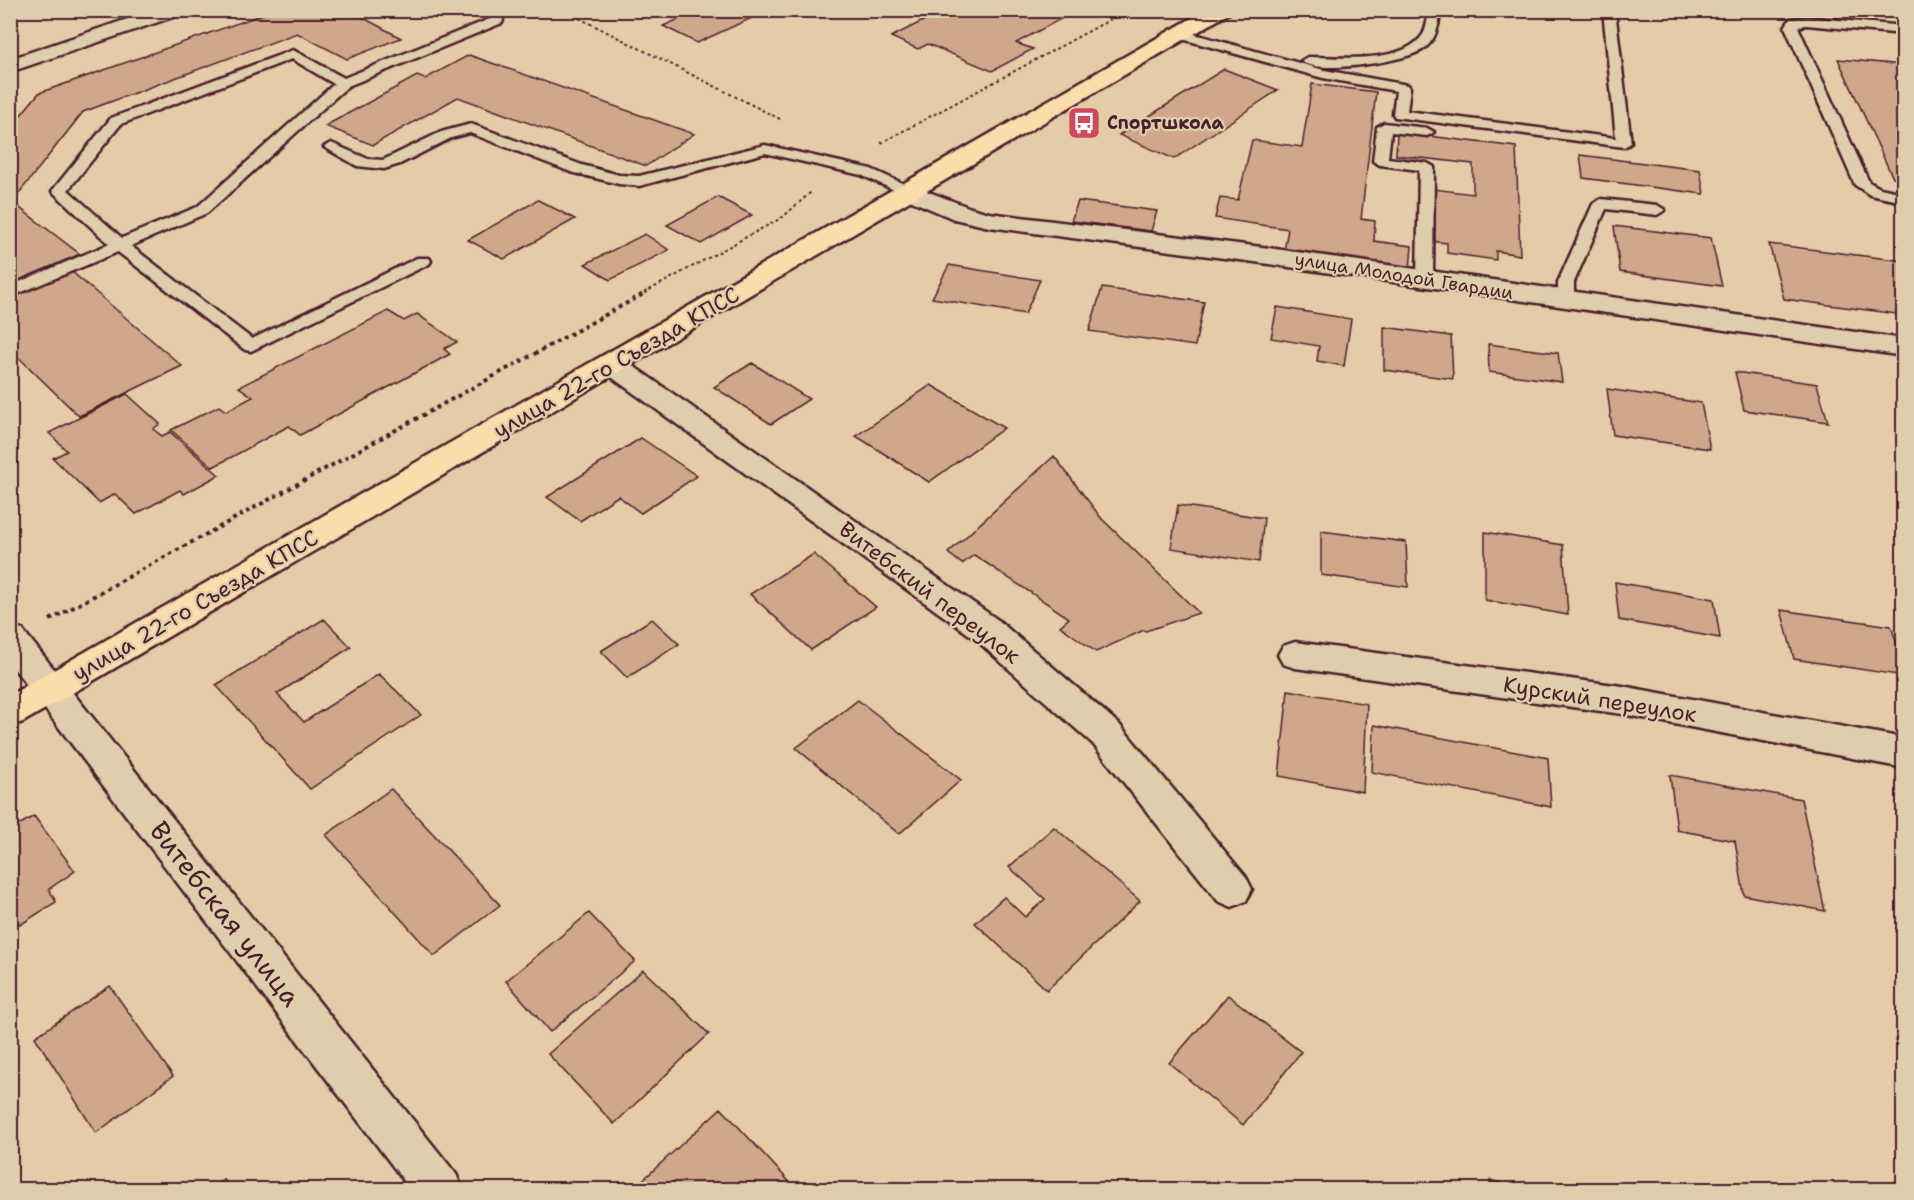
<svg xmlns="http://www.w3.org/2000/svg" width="1914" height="1200" viewBox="0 0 1914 1200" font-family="'Shantell Sans',sans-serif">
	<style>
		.building { fill: #d0a78a; stroke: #4a1f2b; stroke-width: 1.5 }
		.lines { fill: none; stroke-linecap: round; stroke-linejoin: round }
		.lane-casing { stroke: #4a1f2b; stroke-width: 5 }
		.street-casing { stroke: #4a1f2b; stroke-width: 5 }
		.primary-casing { stroke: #4a1f2b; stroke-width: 5 }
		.path-far1 { stroke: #4a1f2b; stroke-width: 2; stroke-dasharray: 3 3; stroke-linecap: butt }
		.path { stroke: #4a1f2b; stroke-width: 4; stroke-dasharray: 4 4; stroke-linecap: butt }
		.lane { fill: #dfceab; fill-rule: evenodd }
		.street { fill: #dfceab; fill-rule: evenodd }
		.primary { fill: #fbddab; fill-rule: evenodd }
		.labels { text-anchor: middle; stroke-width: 4.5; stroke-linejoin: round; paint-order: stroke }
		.far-poi-label { font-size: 18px; font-weight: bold; fill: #4a1f2b; stroke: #dfceab; text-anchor: start }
		.far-street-label { font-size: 18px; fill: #4a1f2b; stroke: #dfceab }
		.street-label { font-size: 22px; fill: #4a1f2b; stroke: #dfceab }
		.near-street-label { font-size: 27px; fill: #4a1f2b; stroke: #dfceab }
	</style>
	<rect width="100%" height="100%" fill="#e5cca8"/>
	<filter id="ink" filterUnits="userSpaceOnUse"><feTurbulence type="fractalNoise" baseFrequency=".0167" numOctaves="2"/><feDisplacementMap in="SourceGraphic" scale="12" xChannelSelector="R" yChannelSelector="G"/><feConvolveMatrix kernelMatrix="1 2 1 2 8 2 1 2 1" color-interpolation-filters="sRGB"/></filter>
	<g filter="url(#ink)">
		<path class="building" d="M275 10H349L401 38 347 59 297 33 83 112 12 202 80 254 10 284V128L39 93Z
			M700 10H769L697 43 663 26Z
			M945 10H1077L1016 43 1033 49 992 71 928 44 918 49 891 37Z
			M469 55 694 134 646 166 458 97 373 145 325 126 417 76 425 79Z
			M1838 59 1904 65V179L1893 178Z
			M1224 69 1278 90 1174 159 1119 135Z
			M1312 84 1376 92 1361 219 1375 221 1374 241 1412 246 1410 269 1284 251 1288 229 1215 218 1220 198 1238 200 1252 140 1302 147Z
			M1397 132 1516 147 1520 255 1496 251V260L1447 253V243L1431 241 1434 189 1473 194V164L1396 155Z
			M1580 155 1700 170 1704 194 1583 178Z
			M718 197 752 215 701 244 667 225Z
			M538 200 575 219 504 259 468 240Z
			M1078 201 1157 211 1151 231 1071 221Z
			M1614 226 1711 238 1722 286 1620 272Z
			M645 234 669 250 610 280 585 264Z
			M1769 244 1904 261V315L1784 299Z
			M949 265 1040 280 1025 314 932 298Z
			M71 271 182 366 79 416 10 349V297Z
			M1102 288 1204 302 1195 346 1089 331Z
			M1277 307 1351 319 1344 366 1317 361 1319 346 1271 338Z
			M388 311 404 321 417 314 457 342 444 349 450 354 300 435 289 426 213 467 171 430 219 406 226 411 253 397 239 387Z
			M1384 327 1451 336 1453 379 1384 370Z
			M1488 344 1558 353 1562 382 1489 372Z
			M752 363 809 399 771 424 714 387Z
			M1735 372 1817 384 1828 422 1744 410Z
			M931 385 1004 428 929 482 856 436Z
			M1607 389 1701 403 1710 449 1613 435Z
			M127 394 160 424 153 429 162 436 170 432 219 475 184 494 180 490 136 514 115 494 99 503 53 458 67 451 49 433Z
			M641 438 697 476 641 513 618 496 580 521 547 497Z
			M1054 456 1102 519 1199 613 1146 631 1144 630 1096 652 1060 626 1069 618 974 555 962 564 948 553Z
			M1178 505 1264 518 1259 562 1171 548Z
			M1321 531 1406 542 1408 587 1321 575Z
			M1485 532 1563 545 1568 615 1485 600Z
			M814 554 876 607 811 650 750 594Z
			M1615 582 1714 599 1720 638 1619 620Z
			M1781 610 1891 626 1904 665V676L1794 659Z
			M324 619 351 647 277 694 304 722 379 674 421 715 310 789 216 685Z
			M652 619 679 644 627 678 601 651Z
			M1288 690 1367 704 1363 792 1279 776Z
			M858 700 961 780 899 834 796 748Z
			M1374 725 1548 758 1551 807 1372 772Z
			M1670 775 1801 799 1825 911 1744 895 1735 841 1677 830Z
			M391 789 500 905 434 956 326 835Z
			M34 816 75 871 49 889 56 902 20 925 10 910V830Z
			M1054 827 1140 901 1047 990 975 923 1004 897 1025 917 1045 899 1009 867Z
			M589 913 635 961 550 1032 506 981Z
			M643 970 709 1034 614 1124 548 1054Z
			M110 986 173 1076 96 1133 35 1037Z
			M1228 995 1301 1052 1243 1125 1169 1063Z
			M721 1108 797 1190H637L635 1187Z
			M224 1179 230 1190H211Z
			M1490 1180 1526 1190H1490Z"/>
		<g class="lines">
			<defs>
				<path id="lane" d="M1429 10H1441C1438 26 1437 38 1425 48 1408 62 1315 75 1301 61L1308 57C1338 57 1400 64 1421 37 1427 31 1427 19 1429 10Z
					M1603 10H1615L1631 143 1624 147 1395 117 1393 114 1396 91 1323 78 1175 37 1174 34 1180 30 1324 70 1408 85 1410 88 1407 111 1616 138Z
					M497 16 502 17 503 20 502 23 348 86 207 213 131 246 252 339 417 258H429L431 261 429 264 251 351 245 350 118 252 10 297V286L109 244 52 191 111 118 293 50 344 78ZM292 59 334 84 197 207 122 238 68 190 121 124Z
					M1806 17 1904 26V34L1806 25 1798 27 1869 182 1880 188 1904 193V202L1870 195 1855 185 1785 27 1790 19Z
					M1384 123 1427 128 1434 132 1427 136 1391 132 1388 158 1427 163 1434 167 1433 279 1431 282H1419L1417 279 1419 170 1380 165 1373 161 1377 127Z
					M471 124 582 165 619 175 639 176 765 145 871 169 913 188 916 191 908 196 903 194 861 175 765 153 639 186 619 184 571 172 470 133 451 138 400 164 384 169 357 166 324 147 331 143 368 159 383 160 441 132Z
					M1601 199 1657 205 1665 210 1657 215 1606 209 1574 282V301L1566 306 1560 305 1558 301V282L1593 204Z"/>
				<path id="street" d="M154 10H185L182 14 10 72V59Z
					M908 184 971 208 989 213 1262 247 1904 339V356L1262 263 989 227 954 219 900 196 896 191 900 186Z
					M613 356 623 359 998 620 1119 724 1246 877 1252 889 1246 901 1232 907 1218 901 1093 744 974 638 603 371 599 365 603 359Z
					M10 625 22 629 456 1174 463 1190H411L10 663Z
					M1295 642 1622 686 1904 738V768L1622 714 1295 668 1283 664 1278 655 1283 646Z"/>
				<path id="primary" d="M1206 10H1231L1228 14 23 722 10 726V695Z"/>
			</defs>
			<use href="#lane" class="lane-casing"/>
			<use href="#street" class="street-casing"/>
			<use href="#primary" class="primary-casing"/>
			<path class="path-far1" d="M563 10 780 119
				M881 143 1128 10
				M644 293 783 217 811 192"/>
			<path class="path" d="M50 620 647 292"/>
			<use href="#lane" class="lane"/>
			<use href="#street" class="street"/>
			<use href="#primary" class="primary"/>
		</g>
	</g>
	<defs>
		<symbol id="bus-square" viewBox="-11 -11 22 22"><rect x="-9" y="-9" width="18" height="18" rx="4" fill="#d1495b" stroke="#dfceab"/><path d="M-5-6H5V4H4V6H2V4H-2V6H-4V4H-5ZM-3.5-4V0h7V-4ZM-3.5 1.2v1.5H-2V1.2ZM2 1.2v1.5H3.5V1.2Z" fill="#fff"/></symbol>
	</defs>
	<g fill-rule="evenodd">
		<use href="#bus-square" x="1065" y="104" width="38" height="38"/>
	</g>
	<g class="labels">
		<g class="far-poi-label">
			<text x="1107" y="129">Спортшкола</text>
		</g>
		<g class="far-street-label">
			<text transform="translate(1404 276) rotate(9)" y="6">улица Молодой Гвардии</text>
		</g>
		<g class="street-label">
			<text transform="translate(616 362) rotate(-30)" y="8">улица 22-го Съезда КПСС</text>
			<text transform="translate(930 592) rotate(37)" y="8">Витебский переулок</text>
			<text transform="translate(195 605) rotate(-30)" y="8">улица 22-го Съезда КПСС</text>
			<text transform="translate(1600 699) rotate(9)" y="8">Курский переулок</text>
		</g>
		<g class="near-street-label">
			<text transform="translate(225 914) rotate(52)" y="9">Витебская улица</text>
		</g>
	</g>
	<rect width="1914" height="1200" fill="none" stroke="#dfceab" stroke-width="36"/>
	<rect x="18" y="18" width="1878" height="1164" fill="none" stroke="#4a1f2b" stroke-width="2" filter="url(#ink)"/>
</svg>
